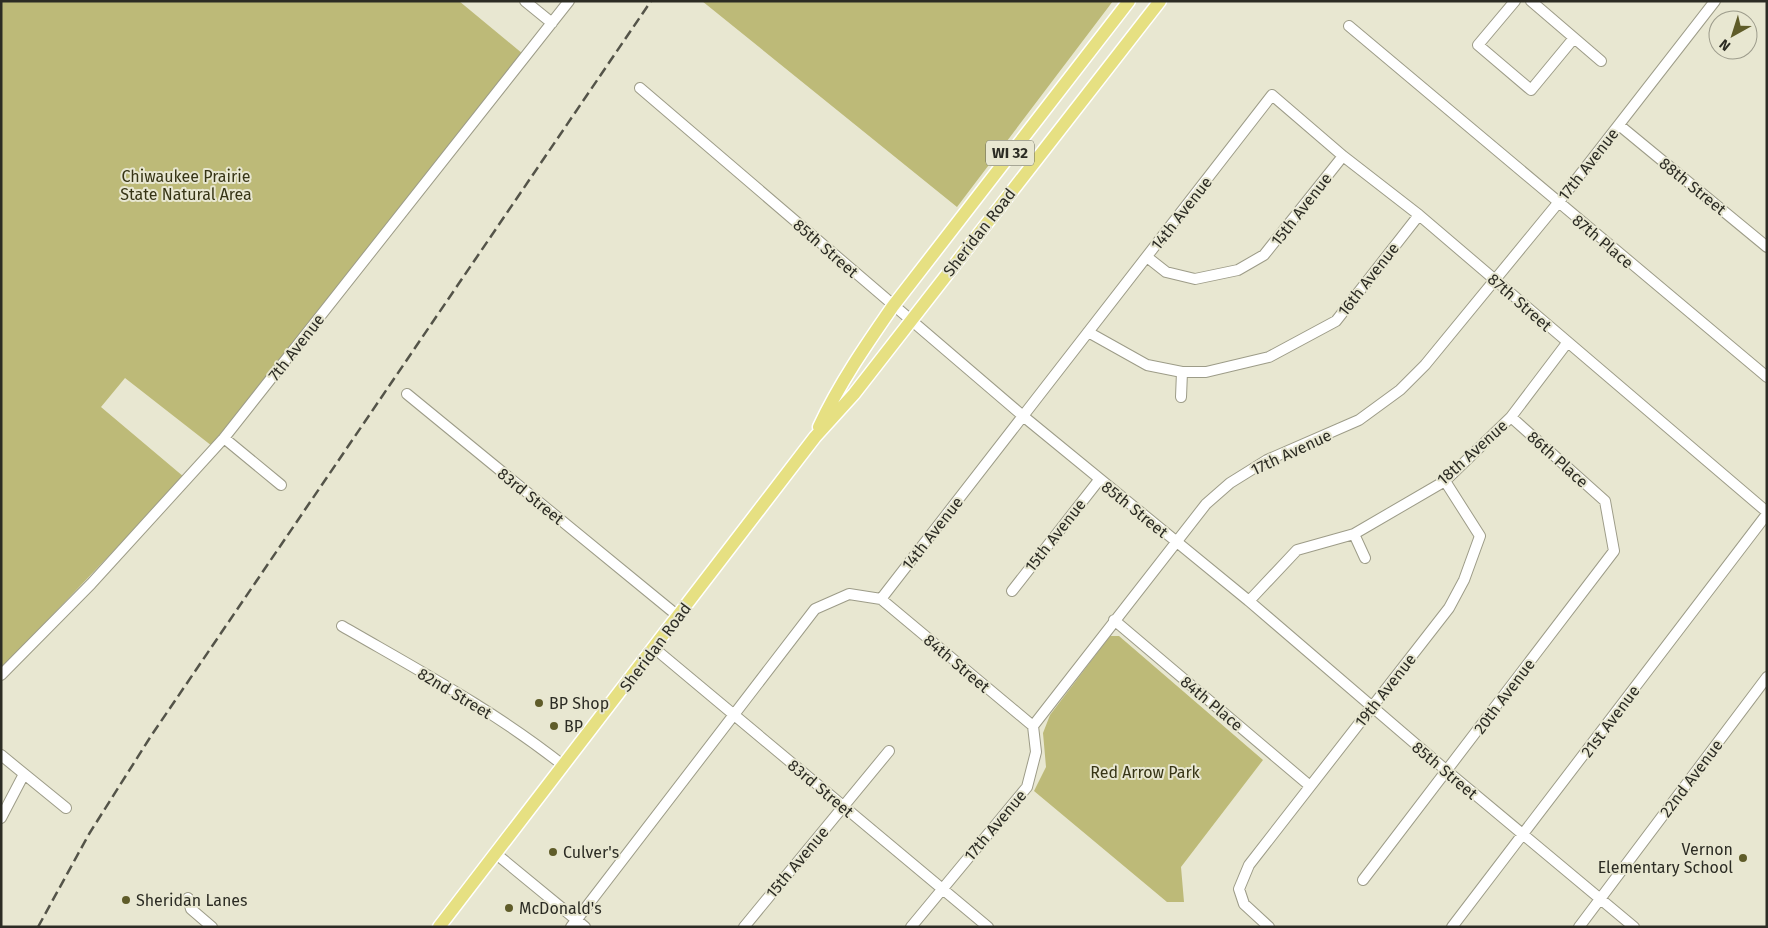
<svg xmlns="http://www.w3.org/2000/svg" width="1768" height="928" viewBox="0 0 1768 928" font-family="'Fira Sans',sans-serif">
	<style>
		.green { fill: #bdba78 }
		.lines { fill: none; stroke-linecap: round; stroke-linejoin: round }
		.minor-casing { stroke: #9d9c88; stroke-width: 12 }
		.major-casing { stroke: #fff; stroke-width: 15 }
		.minor { stroke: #fff; stroke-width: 10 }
		.major { stroke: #e6e082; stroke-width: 12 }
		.rail { stroke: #545449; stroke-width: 2.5; stroke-dasharray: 10 5; stroke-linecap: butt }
		.poi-dot { fill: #5f5c29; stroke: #e8e7d1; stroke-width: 2 }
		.labels { text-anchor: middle; stroke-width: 4; stroke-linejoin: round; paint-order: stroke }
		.shield { fill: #e8e7d1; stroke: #646458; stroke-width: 1 }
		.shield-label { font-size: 15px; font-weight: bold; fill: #2c2c24 }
		.street-label { font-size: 16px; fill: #2c2c24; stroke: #e8e7d1 }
		.park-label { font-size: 16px; fill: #363415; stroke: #e8e7d1 }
		.poi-label { font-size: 16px; fill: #2c2c24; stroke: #e8e7d1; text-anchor: start }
	</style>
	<rect width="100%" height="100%" fill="#e8e7d1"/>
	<path class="green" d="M1 1H459L523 54 212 446 125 378 101 407 184 477 1 669Z
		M702 1H1113L957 207Z
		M1110 636H1119L1263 760 1181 867 1184 902H1167L1034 791 1046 767 1043 733 1050 715Z"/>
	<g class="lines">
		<defs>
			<path id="minor" d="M525 1 552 23
				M1515 1 1478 45 1531 90 1574 38
				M1531 1 1601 61
				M1349 26 1767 377
				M640 88 1023 416 1249 601 1447 771 1634 927
				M1619 125 1767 247
				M1147 257 1166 272 1195 279 1238 270 1264 255 1343 156
				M1088 332 1147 365 1182 372H1206L1269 357 1336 321 1419 215
				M407 394 678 616
				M1181 397 1182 372
				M224 438 281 485
				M1354 534 1365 558
				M1012 591 1099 480
				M881 599 1272 95 1343 156 1419 215 1767 512
				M1249 601 1297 550 1354 534 1445 481 1511 417 1567 343
				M1114 620 1310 786
				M342 626C418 670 495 711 564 766
				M654 648 988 927
				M1 675 91 584 224 438 569 1
				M1 755 66 808
				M1 818 24 774
				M495 853 585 927
				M1363 880 1614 551 1605 501 1511 417
				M188 898 191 909 212 927
				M571 927 815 609 849 594 881 599 1033 726
				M744 927 889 751
				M911 927 1027 787 1036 752 1033 726 1206 504 1230 483 1267 460 1359 420 1400 390 1425 365 1558 203 1715 1
				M1269 927 1244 904 1239 889 1249 865 1449 608 1464 580 1480 536 1445 481
				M1452 927 1767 514
				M1579 927 1767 677"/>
			<path id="major" d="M819 427C839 384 866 345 893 306L1129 1
				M439 927 815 437 854 394 1160 1"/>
		</defs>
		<use href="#minor" class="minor-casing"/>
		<use href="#major" class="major-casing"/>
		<use href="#minor" class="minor"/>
		<use href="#major" class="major"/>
		<path class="rail" d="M38 927 89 834 151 736 651 1"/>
	</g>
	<g class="poi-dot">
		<circle cx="539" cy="703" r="5"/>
		<circle cx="554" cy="726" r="5"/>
		<circle cx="553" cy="852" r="5"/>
		<circle cx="1743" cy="858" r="5"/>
		<circle cx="126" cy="900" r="5"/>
		<circle cx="509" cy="908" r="5"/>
	</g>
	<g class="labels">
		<rect class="shield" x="986" y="140.5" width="48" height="25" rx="4"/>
		<g class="shield-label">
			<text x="1010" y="158">WI 32</text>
		</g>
		<g class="street-label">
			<text transform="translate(1588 164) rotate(-52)" y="6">17th Avenue</text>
			<text transform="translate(1693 186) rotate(39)" y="6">88th Street</text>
			<text transform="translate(1301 209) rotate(-52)" y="6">15th Avenue</text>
			<text transform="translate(1181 213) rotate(-52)" y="6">14th Avenue</text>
			<text transform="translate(979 232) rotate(-52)" y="6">Sheridan Road</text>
			<text transform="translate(1603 241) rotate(40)" y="6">87th Place</text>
			<text transform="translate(826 248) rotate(41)" y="6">85th Street</text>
			<text transform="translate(1368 279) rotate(-52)" y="6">16th Avenue</text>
			<text transform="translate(1520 302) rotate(41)" y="6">87th Street</text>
			<text transform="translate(296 347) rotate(-52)" y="6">7th Avenue</text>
			<text transform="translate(1291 452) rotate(-25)" y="6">17th Avenue</text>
			<text transform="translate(1472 452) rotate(-42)" y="6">18th Avenue</text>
			<text transform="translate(1558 459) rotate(42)" y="6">86th Place</text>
			<text transform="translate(531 496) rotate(39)" y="6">83rd Street</text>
			<text transform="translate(1135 509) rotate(39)" y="6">85th Street</text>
			<text transform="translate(932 533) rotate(-52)" y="6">14th Avenue</text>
			<text transform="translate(1055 535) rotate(-52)" y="6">15th Avenue</text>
			<text transform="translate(655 647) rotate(-53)" y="6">Sheridan Road</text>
			<text transform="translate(957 663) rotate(40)" y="6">84th Street</text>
			<text transform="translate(1385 690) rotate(-52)" y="6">19th Avenue</text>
			<text transform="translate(455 693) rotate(31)" y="6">82nd Street</text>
			<text transform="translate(1504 696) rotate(-53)" y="6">20th Avenue</text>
			<text transform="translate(1212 703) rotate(40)" y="6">84th Place</text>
			<text transform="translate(1610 721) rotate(-53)" y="6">21st Avenue</text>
			<text transform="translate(1445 770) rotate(40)" y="6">85th Street</text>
			<text transform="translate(1691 778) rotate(-53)" y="6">22nd Avenue</text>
			<text transform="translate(821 788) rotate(40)" y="6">83rd Street</text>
			<text transform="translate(995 825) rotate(-50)" y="6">17th Avenue</text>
			<text transform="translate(797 862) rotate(-50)" y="6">15th Avenue</text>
		</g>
		<g class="park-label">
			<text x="186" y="182">Chiwaukee Prairie<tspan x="186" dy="18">State Natural Area</tspan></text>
			<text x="1145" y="778">Red Arrow Park</text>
		</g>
		<g class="poi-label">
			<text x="549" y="709">BP Shop</text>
			<text x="564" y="732">BP</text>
			<text x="1733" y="855" text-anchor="end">Vernon<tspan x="1733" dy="18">Elementary School</tspan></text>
			<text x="563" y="858">Culver's</text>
			<text x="136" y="906">Sheridan Lanes</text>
			<text x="519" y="914">McDonald's</text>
		</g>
	</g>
	<rect width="1768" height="928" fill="none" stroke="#2c2c24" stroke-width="5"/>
	<g transform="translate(1733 35) rotate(219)"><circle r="24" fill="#e8e7d1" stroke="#9d9c8c"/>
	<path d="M0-4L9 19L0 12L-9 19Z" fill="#5f5c29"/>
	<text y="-8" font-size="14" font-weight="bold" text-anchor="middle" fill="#2c2c24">N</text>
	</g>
</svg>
